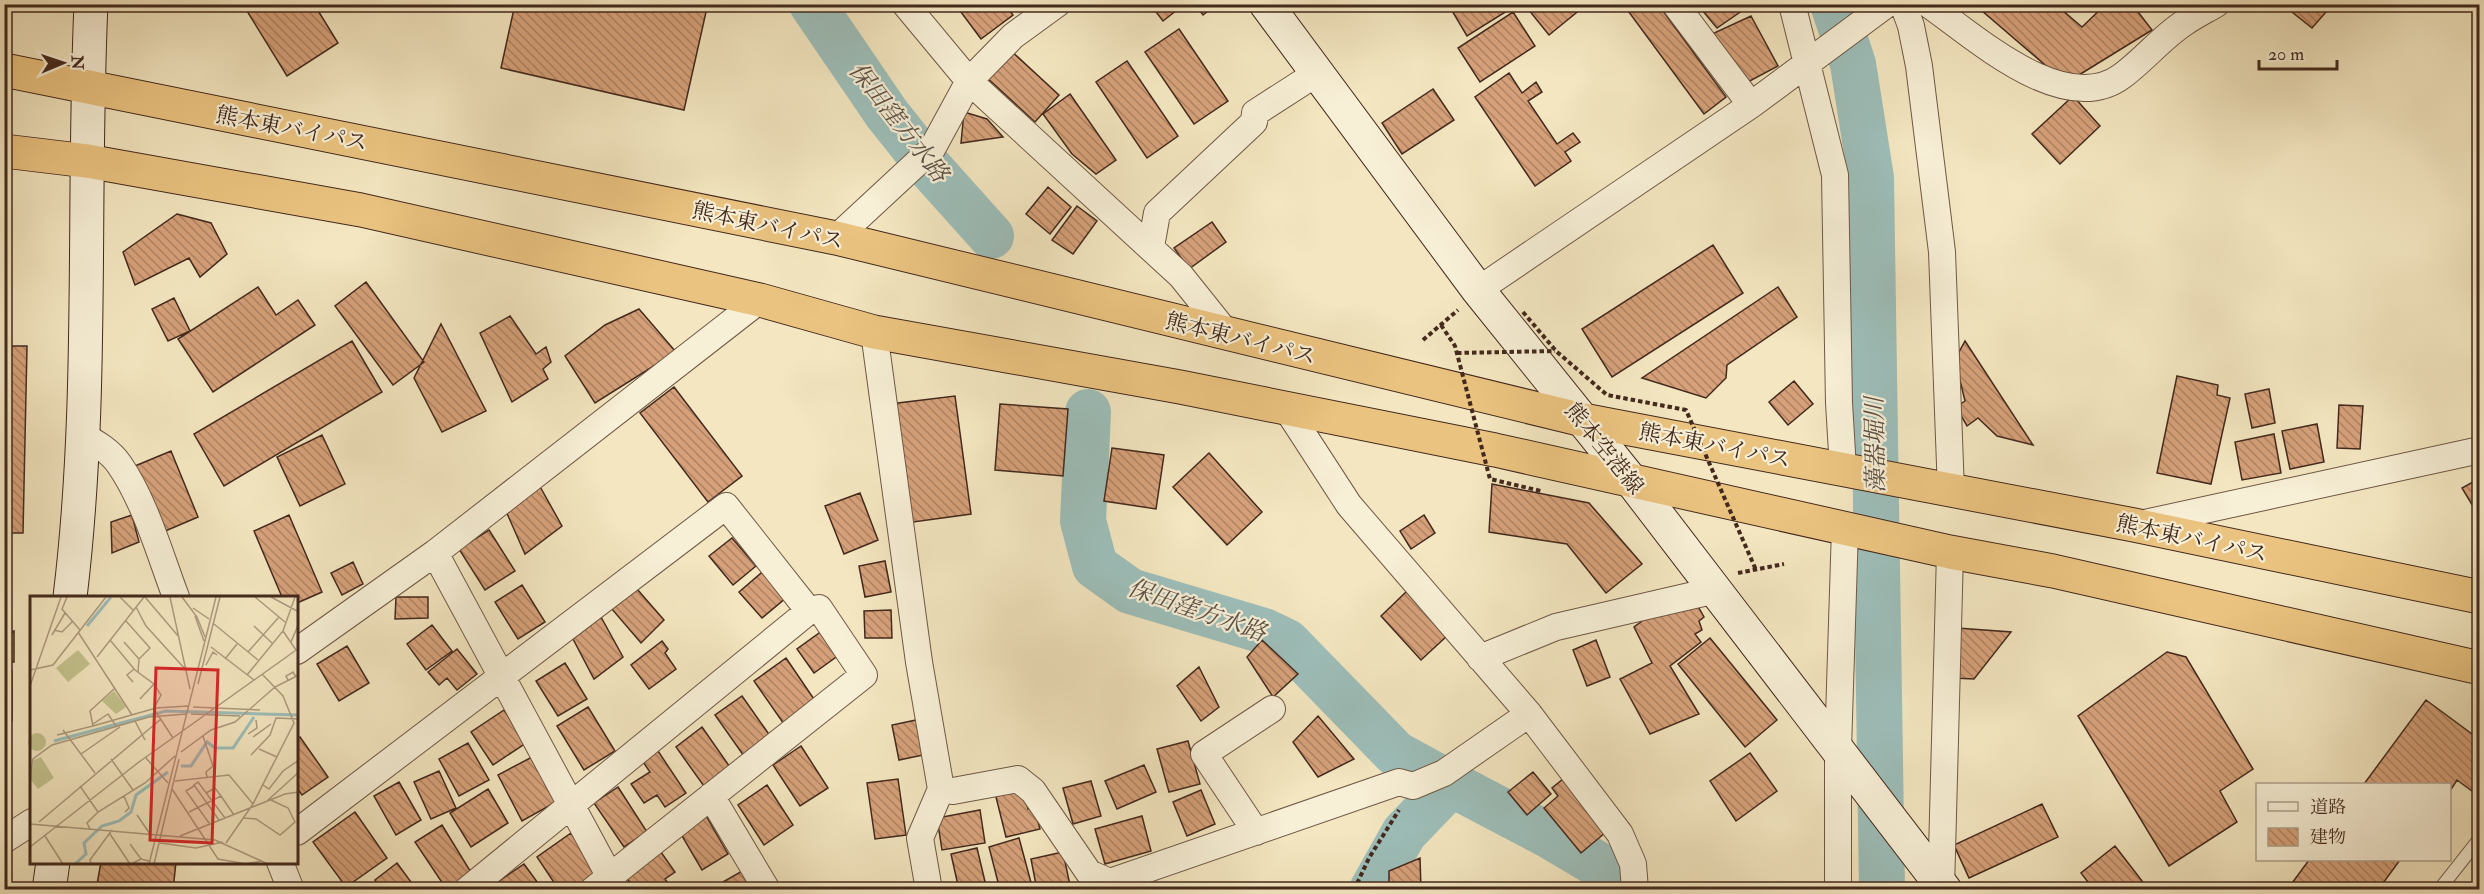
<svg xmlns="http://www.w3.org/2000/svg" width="2484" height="894" viewBox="0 0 2484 894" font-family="'IM FELL Double Pica','Noto Serif JP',serif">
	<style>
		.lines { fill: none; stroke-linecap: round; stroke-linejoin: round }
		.river { stroke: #9dbeb9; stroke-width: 46 }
		.building { fill: url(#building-back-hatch); stroke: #43291d; stroke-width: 1.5 }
		.lane-casing { stroke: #6f5846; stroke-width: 14 }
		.street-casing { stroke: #6f5846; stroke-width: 28 }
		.secondary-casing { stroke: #43291d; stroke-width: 35 }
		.highway-casing { stroke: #43291d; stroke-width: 35 }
		.path { stroke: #43291d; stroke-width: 4; stroke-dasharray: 4.5 3; stroke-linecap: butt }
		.lane { stroke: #f7efd6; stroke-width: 12 }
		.street { stroke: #f7efd6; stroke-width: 26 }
		.secondary { stroke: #f7efd6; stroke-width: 33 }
		.highway { stroke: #eac380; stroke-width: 33 }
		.path-bridge { stroke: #43291d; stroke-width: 4; stroke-dasharray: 4.5 3; stroke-linecap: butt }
		.labels { text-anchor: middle; stroke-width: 4.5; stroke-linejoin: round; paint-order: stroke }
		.street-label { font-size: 22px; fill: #43291d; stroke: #f7efd6 }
		.water-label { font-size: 24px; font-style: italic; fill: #5a4e44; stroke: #f7efd6 }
		.inset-river { fill: none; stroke: #9dbeb9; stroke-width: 3 }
		.inset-road { fill: none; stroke: #ad9a7f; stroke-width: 1.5 }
		.view { fill: #d62828; fill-opacity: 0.15; stroke: #d62828; stroke-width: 3 }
		.inset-edge { fill: none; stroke: #43291d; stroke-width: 3 }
	</style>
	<defs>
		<pattern id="building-back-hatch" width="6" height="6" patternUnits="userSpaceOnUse" patternTransform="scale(1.5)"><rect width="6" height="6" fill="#d6a17a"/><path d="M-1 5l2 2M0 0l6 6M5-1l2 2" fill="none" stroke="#af8363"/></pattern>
	</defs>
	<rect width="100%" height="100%" fill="#f3e6c0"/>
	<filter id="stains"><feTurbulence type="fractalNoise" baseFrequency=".00333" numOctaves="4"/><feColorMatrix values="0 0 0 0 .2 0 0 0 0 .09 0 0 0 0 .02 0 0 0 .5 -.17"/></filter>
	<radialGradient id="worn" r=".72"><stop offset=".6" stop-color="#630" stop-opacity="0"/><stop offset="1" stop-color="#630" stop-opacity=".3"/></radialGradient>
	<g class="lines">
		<path class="river" d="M812 4 887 114 930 168 991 236
			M1833 4 1853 64 1871 178 1882 890
			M1088 412 1083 521 1095 566 1130 591 1264 631 1287 642 1396 754 1451 784 1404 833 1372 890
			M1451 784 1550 836 1614 874"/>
	</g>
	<path class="building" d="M258 4H314L338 43 287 76 247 11Z
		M515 4H694L706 12 684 110 501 68Z
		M955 4H1005L1013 15 981 39Z
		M1150 4H1175L1178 9 1163 21Z
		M1195 4H1217L1203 15Z
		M1448 4H1503L1507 11 1467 36Z
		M1524 4H1587L1549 35Z
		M1623 4H1658L1726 97 1704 114Z
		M1697 4H1748L1749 6 1717 28Z
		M1974 4H2055L2082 27 2106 4H2132L2152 30 2066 83Z
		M2282 4H2333L2312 28Z
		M1513 12 1535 46 1480 82 1458 48Z
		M1751 16 1778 66 1746 83 1712 34Z
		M1179 29 1228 101 1194 124 1145 52Z
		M1008 48 1059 95 1035 122 984 75Z
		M1127 61 1178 136 1147 158 1096 82Z
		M1509 73 1522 93 1536 82 1542 92 1528 101 1557 144 1573 133 1580 142 1565 152 1571 161 1535 186 1475 97Z
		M1433 89 1454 120 1402 154 1382 123Z
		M1070 94 1116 160 1096 174 1072 154 1043 114Z
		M2073 96 2100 126 2060 164 2032 134Z
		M964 112 987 119 1003 137 961 143Z
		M1048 187 1071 207 1050 234 1026 214Z
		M1077 206 1097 221 1073 254 1052 240Z
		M177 214 211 223 227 254 200 277 189 258 135 285 123 252Z
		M1212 222 1226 242 1189 269 1174 248Z
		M1713 245 1743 293 1612 377 1582 329Z
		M366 282 424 362 393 385 335 306Z
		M258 287 276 315 298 300 315 325 213 392 178 339Z
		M1778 287 1797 317 1727 365 1726 378 1706 398 1642 378Z
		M174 298 190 331 168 341 152 309Z
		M639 309 676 352 595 403 565 356 605 325Z
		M510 316 536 354 546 347 551 362 543 369 548 379 512 402 480 333Z
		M441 324 486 411 442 432 414 378Z
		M352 341 382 392 224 486 194 434Z
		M1965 341 2033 445 1997 436 1978 418 1967 426 1956 407 1965 401 1957 368 1959 352Z
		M4 346H27L23 533H4Z
		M2177 376 2218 385 2217 395 2230 398 2211 484 2157 473Z
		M1794 381 1813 404 1788 425 1769 402Z
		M674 387 742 476 708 502 640 413Z
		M2269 389 2275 423 2252 428 2245 394Z
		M955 396 971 514 906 523 890 404Z
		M1000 404 1068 409 1063 476 995 470Z
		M2339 405 2363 406 2360 449 2337 448Z
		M2317 424 2324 462 2290 469 2282 431Z
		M2274 434 2281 473 2242 480 2235 442Z
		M322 435 345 484 300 506 277 457Z
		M1112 448 1164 455 1156 509 1104 501Z
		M171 451 198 517 163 532 135 466Z
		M1209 453 1262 512 1227 545 1173 487Z
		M2480 478V518L2462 488Z
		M538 483 562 526 525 554 505 509Z
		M1492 484 1589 503 1642 564 1606 593 1567 544 1489 532Z
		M860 493 878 540 844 554 825 506Z
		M132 515 139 542 112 553 111 522Z
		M289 515 322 592 297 603V597H282L254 531Z
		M1424 515 1435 533 1411 549 1400 531Z
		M489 530 515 571 485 590 459 549Z
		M732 538 756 566 733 585 709 556Z
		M885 561 891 592 865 597 859 566Z
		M353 562 363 584 342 595 331 573Z
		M768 567 787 597 762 618 739 592Z
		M522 585 545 622 518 639 495 602Z
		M637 589 664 620 641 643 611 608Z
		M1407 591 1448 635 1421 660 1381 616Z
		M396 597H428V618L395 619Z
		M1694 599 1704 617 1699 621 1702 630 1695 634 1701 642 1670 666 1699 714 1650 734 1620 679 1652 663 1634 627 1664 605Z
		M891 610 892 638H865L864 611Z
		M601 617 623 657 594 679 573 639Z
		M432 625 452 651 426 670 407 644Z
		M826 628 843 652 814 673 797 649Z
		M1957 628 2011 632 1974 679 1953 678Z
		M14 631V662H4V636Z
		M1710 638 1777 720 1745 747 1678 664Z
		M1262 640 1298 674 1273 697 1247 657Z
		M1596 640 1610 677 1587 686 1573 650Z
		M662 641 668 649 665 653 676 669 649 689 631 665Z
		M347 646 369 683 339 701 317 664Z
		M457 649 477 674 457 690 447 678 439 685 428 672Z
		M2167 652 2186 657 2253 769 2220 791 2237 822 2169 866 2078 716Z
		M786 658 818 705 786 727 754 681Z
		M565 663 587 699 558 716 536 681Z
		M1199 667 1219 707 1201 721 1177 686Z
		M4 671H12V721H4Z
		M742 696 773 740 746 759 715 715Z
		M2426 700 2480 740V797L2457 780 2450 791V784H2364Z
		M588 707 615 751 584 770 557 726Z
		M504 710 526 743 493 765 471 732Z
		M1318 716 1354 759 1318 777 1293 742Z
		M921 719 928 754 899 760 892 725Z
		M702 727 732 770 706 789 676 747Z
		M300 737 328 777 302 795 297 788V739Z
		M1188 741 1200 784 1169 792 1157 749Z
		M468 743 489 780 459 796 439 759Z
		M801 746 828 788 800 806 773 765Z
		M656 748 686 793 665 807 657 795 644 803 631 784 650 772 641 759Z
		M1750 753 1777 791 1736 821 1710 781Z
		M532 757 556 802 522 821 498 775Z
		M1144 765 1156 792 1117 809 1105 781Z
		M439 771 456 808 431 819 414 782Z
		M1533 772 1551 794 1527 815 1508 792Z
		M1568 775 1611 828 1581 853 1544 808 1558 796 1552 788Z
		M898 779 906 835 875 839 867 783Z
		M1091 781 1101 816 1073 824 1063 788Z
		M399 782 421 820 396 835 374 796Z
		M1022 782 1028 809 1034 807 1040 829 1006 837 994 789Z
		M767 785 793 825 764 845 738 805Z
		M618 787 647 832 624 847 594 803Z
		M488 789 508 823 471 847 450 813Z
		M1201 790 1215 824 1187 836 1173 802Z
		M2042 804 2058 837 1969 878 1954 845Z
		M980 810 985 843 942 850 937 818Z
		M355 812 387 858 346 887 313 842Z
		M705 814 728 854 702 870 678 829Z
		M1142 816 1151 851 1105 864 1095 829Z
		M442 825 472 874 447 890 415 842Z
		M571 833 598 873 573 890H559L537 857Z
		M1019 838 1033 890H1000L989 847Z
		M656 845 675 872 665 879 670 886 666 890H635L622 871Z
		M2115 846 2149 890H2094L2081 873Z
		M977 848 987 890H959L951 854Z
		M1063 852 1071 890H1037L1031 859Z
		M1420 858 1421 890H1389V871Z
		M2309 860H2400L2378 890H2287Z
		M101 862H176L173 890H96Z
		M397 863 411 882 401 890H379L375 880Z
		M524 864 543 890H505L499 881Z
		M744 870 755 890H716L714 887Z"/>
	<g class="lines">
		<defs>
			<path id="lane" d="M2439 890 2480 838"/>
			<path id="street" d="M905 4 969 81 1181 276 1229 336
				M1675 4 1751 105
				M1792 4 1835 175 1839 403 1843 469
				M1903 4 1911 26 1919 66 1942 252 1951 491
				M1928 4C1974 36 2064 119 2122 76 2144 60 2161 38 2184 23 2194 16 2206 10 2216 4
				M836 238 932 149 969 81 1013 36 1057 4
				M1151 247 1157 213 1254 122 1255 113 1317 73
				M1478 290 1751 105 1887 4
				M874 332 919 662 941 789 920 838 929 890
				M1286 408 1349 505 1529 714 1620 834 1633 864 1635 890
				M82 435C96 443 110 451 119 464 145 501 160 555 176 597
				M2140 524 2480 450
				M435 553 617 890
				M297 651 435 553 760 300
				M1480 658 1556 627 1716 590
				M941 789 953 791 1018 779 1033 791 1089 873 1110 882 1399 782 1413 786 1444 773 1529 714
				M711 796 767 890
				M297 832 726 506 809 611
				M1256 832 1204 754 1272 709
				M4 840 32 822
				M280 862 291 890
				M467 890 809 611 819 608 864 675 593 890
				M1838 890V749L1845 528
				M1941 890 1950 552"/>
			<path id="secondary" d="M1266 4 1478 290 1630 479 1945 890
				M70 597C94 401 82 202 91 4
				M49 890 53 862"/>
			<path id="highway" d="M4 70 836 238 1583 420 2134 525 2480 597
				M4 151 87 161 361 210 760 300 874 332 1180 387 1495 450 1950 552 2053 571 2480 668"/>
		</defs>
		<use href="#lane" class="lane-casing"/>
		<use href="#street" class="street-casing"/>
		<use href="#secondary" class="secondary-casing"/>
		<use href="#highway" class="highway-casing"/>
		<path class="path" d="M1423 340 1458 310
			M1738 573 1784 564
			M1354 890 1369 858 1399 810"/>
		<use href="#lane" class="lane"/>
		<use href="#street" class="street"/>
		<use href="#secondary" class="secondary"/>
		<use href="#highway" class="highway"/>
		<path class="path-bridge" d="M1523 312 1556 351 1607 395 1686 410 1756 570
			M1441 325 1455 346 1490 479 1541 491
			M1457 353 1555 351"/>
	</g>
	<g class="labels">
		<g class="street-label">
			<text transform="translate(292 128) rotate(11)" y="8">熊本東バイパス</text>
			<text transform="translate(768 225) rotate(12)" y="8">熊本東バイパス</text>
			<text transform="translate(1241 338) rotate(14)" y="8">熊本東バイパス</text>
			<text transform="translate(1715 445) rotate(11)" y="8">熊本東バイパス</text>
			<text transform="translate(1605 448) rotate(51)" y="8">熊本空港線</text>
			<text transform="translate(2192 538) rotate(12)" y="8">熊本東バイパス</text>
		</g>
		<g class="water-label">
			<text transform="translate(899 122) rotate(52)" y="8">保田窪方水路</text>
			<text transform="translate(1875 445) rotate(-91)" y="8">藻器堀川</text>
			<text transform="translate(1197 610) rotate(19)" y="8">保田窪方水路</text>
		</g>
	</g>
	<g transform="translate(30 596)">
		<rect width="268" height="268" fill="#f3e6c0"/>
		<path d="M48 54 60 68 38 86 26 72ZM84 95 96 111 86 118 72 105ZM-2 146a9 9 0 1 1 18 0a9 9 0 1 1-18 0ZM11 161 24 182 8 193 0 183 4 164Z" fill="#c3c28d"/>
		<path class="inset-river" d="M57 30 81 1M24 145 136 115 269 119M151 170H161L177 146 185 152H203L224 121M45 268 56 258 54 247 72 230 89 225 101 216 106 199 138 176"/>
		<path class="inset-road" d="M37 1 32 13 50 34M90 1 104 15M115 1 149 41M140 1 160 93M152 1 167 21 175 41M225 1 255 26M241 1 269 16M106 11 116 30 156 74M163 12 179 23M165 20 174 45M96 25 120 52 109 63 108 76M184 28 228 64M224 30 242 47M24 34 32 36 43 25M253 35 266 54M48 36 102 119M22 39 35 17M80 44 105 74 124 88 131 99 124 112M94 46 109 63M261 46 269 27M181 51 224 84M218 56 249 21M67 61 114 1M195 63 207 48M176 69 183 56 187 59M0 74 23 69 76 1M217 79 253 35 265 1M258 84 256 80 263 76 266 81M103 86 97 79 104 73M168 88 190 1M0 90 31 1M245 91 269 79M110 103 124 88M163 111 230 114M124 113 143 142M161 118 210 120M105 125 115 144M63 128 78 118 86 130M63 130 126 112 158 110M33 134 65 177M218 138 227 132 226 124M27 139 63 130 60 115 84 93M173 140 183 170 176 176 177 181M223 141 241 128M229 153 247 161M151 156 181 134 205 126 245 91M51 158 90 131M221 159 240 139 246 122 269 123M116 162 138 187M81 163 103 194M0 181 3 163 22 149 119 121 156 118M145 185 199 179 223 208M233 189 239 193 253 175 269 164M50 190 68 216M164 190 156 195 179 227M142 193 188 263 216 268 231 265M176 197 185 192 191 200M94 200 99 212 95 216M237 205 269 176M159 216 191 200 204 219M107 219 120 238M214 222 226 223 250 239 265 226 258 212 241 204M189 224 164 189 168 186 195 222M9 226 131 123M0 228 185 244 238 268M60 233 57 227 68 216 115 187 145 160M80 238 100 268M15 240 33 268M150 240 255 198 269 196M130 247 166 252 193 246M196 247 223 208 264 127 253 100 232 78M100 248 111 263M0 251 109 166 269 52M61 268 60 264 82 234M101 268 111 263 119 265M119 268 186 1M124 268 149 163"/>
		<path class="view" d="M126 72 188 74 182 247 120 244Z"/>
		<rect width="268" height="268" class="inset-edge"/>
	</g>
	<rect width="2484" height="894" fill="none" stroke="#f3e6c0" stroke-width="24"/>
	<rect x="6" y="6" width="2472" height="882" fill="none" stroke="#43291d" stroke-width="3"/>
	<rect x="12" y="12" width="2460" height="870" fill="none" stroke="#43291d" stroke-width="1.5"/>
	<rect x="2256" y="783" width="195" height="78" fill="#f7efd6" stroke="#afa08c" stroke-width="1.5"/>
	<rect x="2268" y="802" width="30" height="9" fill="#f7efd6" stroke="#afa08c" stroke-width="1.5"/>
	<text x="2310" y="813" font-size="18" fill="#43291d">道路</text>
	<rect x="2268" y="828" width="30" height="18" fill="url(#building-back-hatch)" stroke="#afa08c" stroke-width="1.5"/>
	<text x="2310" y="843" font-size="18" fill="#43291d">建物</text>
	<g transform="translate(63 63) rotate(88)" stroke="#f7efd6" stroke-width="4.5" paint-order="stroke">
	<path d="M0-4.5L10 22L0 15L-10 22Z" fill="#43291d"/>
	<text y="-9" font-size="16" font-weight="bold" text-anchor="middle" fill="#43291d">N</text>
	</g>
	<path d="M2259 60v9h78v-9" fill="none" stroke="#43291d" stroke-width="3"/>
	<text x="2268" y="60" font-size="18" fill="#43291d" stroke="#f7efd6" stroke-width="4.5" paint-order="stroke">20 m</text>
	<rect width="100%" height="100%" filter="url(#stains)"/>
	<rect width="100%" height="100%" fill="url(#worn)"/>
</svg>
